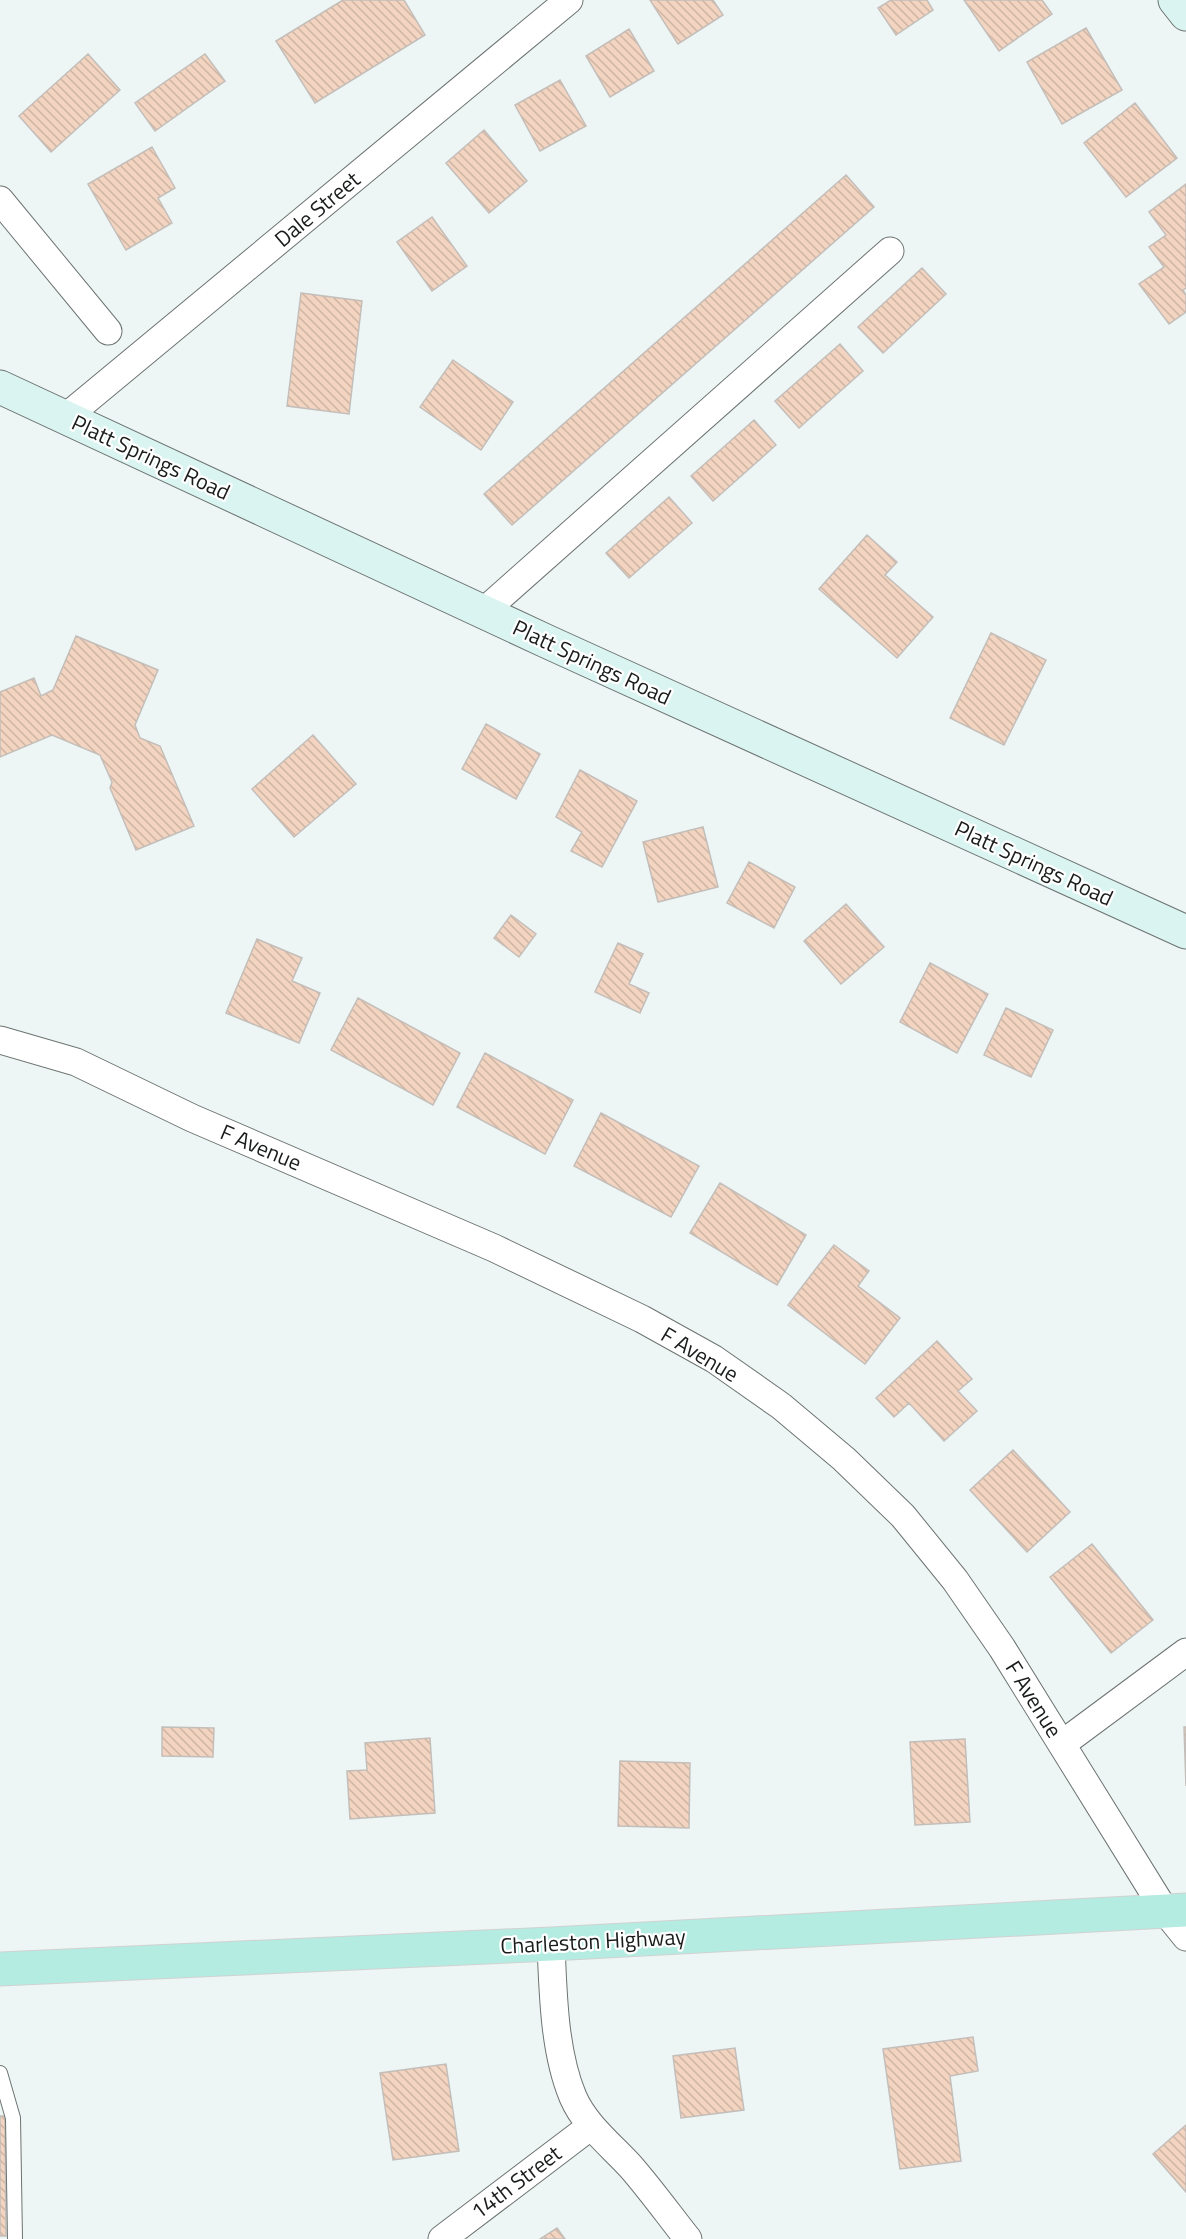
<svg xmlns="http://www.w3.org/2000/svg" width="1186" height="2239" viewBox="0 0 1186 2239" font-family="'Titillium Web',sans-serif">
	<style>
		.building { fill: url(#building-back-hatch); stroke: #c4beba; stroke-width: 1.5 }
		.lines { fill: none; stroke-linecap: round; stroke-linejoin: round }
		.lane-casing { stroke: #6d7472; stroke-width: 16 }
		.street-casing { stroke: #6d7472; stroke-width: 29 }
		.secondary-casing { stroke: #6d7472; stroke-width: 35 }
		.primary-casing { stroke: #d1d2d1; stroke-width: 35 }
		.lane { stroke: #fff; stroke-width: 14 }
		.street { stroke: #fff; stroke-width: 27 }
		.secondary { stroke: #daf5f1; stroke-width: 33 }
		.primary { stroke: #b4ece2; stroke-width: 33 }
		.labels { text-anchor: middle; stroke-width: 4.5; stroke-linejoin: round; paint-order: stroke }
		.street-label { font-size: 22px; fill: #191c1b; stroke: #fff }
	</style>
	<defs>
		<pattern id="building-back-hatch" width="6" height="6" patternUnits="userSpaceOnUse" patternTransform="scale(1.5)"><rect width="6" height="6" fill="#f2d4c0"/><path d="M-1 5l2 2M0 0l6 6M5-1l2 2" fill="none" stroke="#cfb5a4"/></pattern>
	</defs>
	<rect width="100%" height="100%" fill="#edf6f4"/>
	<path class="building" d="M343 0H404L425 35 315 103 276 41Z
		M650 0H713L723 15 678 44Z
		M891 0H927L933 10 896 35 878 8Z
		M964 0H1042L1052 14 999 51Z
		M1086 28 1122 90 1062 124 1027 62Z
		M629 29 654 71 610 97 586 56Z
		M88 54 120 90 51 152 19 116Z
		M205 54 225 81 155 131 135 103Z
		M560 80 586 126 540 151 515 105Z
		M1135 103 1177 158 1126 197 1084 143Z
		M484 130 527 181 489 213 446 163Z
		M152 147 175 188 158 198 172 223 126 250 88 184Z
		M846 175 874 207 512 525 484 494Z
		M1186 184V288L1183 290 1186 295V312L1169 324 1139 284 1164 267 1149 247 1166 235 1149 212Z
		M432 217 467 266 432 291 397 242Z
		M922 268 946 294 883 353 858 327Z
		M301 293 362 301 349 414 287 406Z
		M840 344 863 371 799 428 775 401Z
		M453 360 513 402 481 450 420 407Z
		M754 420 776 445 713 501 691 476Z
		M669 497 692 523 629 578 606 553Z
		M867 535 897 562 885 575 933 617 897 658 819 589Z
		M991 633 1046 660 1004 745 950 718Z
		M76 636 158 670 135 725 140 738 160 746 194 826 136 850 110 788 112 782 100 755 52 735 0 757V692L34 678 41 696 53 690Z
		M486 724 540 754 516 799 462 769Z
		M313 735 356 784 294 837 252 789Z
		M580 770 637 801 602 867 571 851 582 832 556 817Z
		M703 827 718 887 658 902 643 842Z
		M749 862 795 887 774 928 727 903Z
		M846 904 884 947 841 984 804 941Z
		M511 915 536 934 519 957 494 938Z
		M257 939 302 958 292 981 320 993 299 1043 226 1013Z
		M618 943 643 954 629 984 649 993 640 1013 595 992Z
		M930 963 988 994 957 1053 900 1022Z
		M358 998 460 1053 433 1105 331 1050Z
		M1006 1008 1053 1030 1031 1077 984 1055Z
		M485 1053 573 1100 545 1154 457 1107Z
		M601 1113 699 1166 671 1217 574 1166Z
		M720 1183 806 1235 777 1285 690 1233Z
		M834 1245 869 1271 858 1286 900 1318 865 1364 788 1305Z
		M937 1341 972 1379 958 1391 977 1411 944 1441 909 1403 894 1417 876 1398Z
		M1013 1450 1070 1512 1027 1552 970 1490Z
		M1092 1544 1153 1620 1111 1653 1050 1577Z
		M162 1727 214 1728 213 1757 162 1756Z
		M1184 1727H1186V1786Z
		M430 1738 435 1813 350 1819 347 1771 367 1770 365 1743Z
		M965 1739 970 1822 915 1825 910 1742Z
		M620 1761 690 1763 689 1828 618 1826Z
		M973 2037 978 2071 950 2076 961 2161 900 2169 883 2049Z
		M735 2048 744 2110 681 2118 673 2056Z
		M446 2064 459 2151 393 2160 380 2073Z
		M0 2116H5L6 2236H0Z
		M1186 2125V2192L1153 2154Z
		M557 2228 565 2239H540Z"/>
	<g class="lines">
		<defs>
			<path id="lane" d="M0 2073 13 2118 15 2239"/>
			<path id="street" d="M0 200 108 331
				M66 417 569 0
				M483 612 890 251
				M0 1040 76 1062 192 1118 494 1248 642 1319 714 1359 781 1406 844 1459 903 1516 955 1580 1002 1648 1165 1911 1186 1937
				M1062 1744 1186 1652
				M551 1944C553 1993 554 2052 573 2097 585 2125 611 2145 631 2167 651 2190 669 2215 688 2239
				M442 2239 591 2126"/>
			<path id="secondary" d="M1175 0 1186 14
				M0 387 548 642 1186 932"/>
			<path id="primary" d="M0 1969 551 1944 1186 1910"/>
		</defs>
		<use href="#lane" class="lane-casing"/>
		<use href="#street" class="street-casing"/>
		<use href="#secondary" class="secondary-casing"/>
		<use href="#primary" class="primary-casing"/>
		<use href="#lane" class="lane"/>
		<use href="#street" class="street"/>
		<use href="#secondary" class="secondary"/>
		<use href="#primary" class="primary"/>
	</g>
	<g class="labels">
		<g class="street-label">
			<text transform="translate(317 209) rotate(-40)" y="8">Dale Street</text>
			<text transform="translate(151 457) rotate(25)" y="8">Platt Springs Road</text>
			<text transform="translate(592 662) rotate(25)" y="8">Platt Springs Road</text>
			<text transform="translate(1034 863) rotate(25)" y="8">Platt Springs Road</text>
			<text transform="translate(261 1147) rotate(23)" y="8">F Avenue</text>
			<text transform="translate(700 1354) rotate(31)" y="8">F Avenue</text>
			<text transform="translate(1034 1699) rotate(58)" y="8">F Avenue</text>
			<text transform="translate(593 1941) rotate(-3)" y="8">Charleston Highway</text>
			<text transform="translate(516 2182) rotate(-37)" y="8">14th Street</text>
		</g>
	</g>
</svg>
